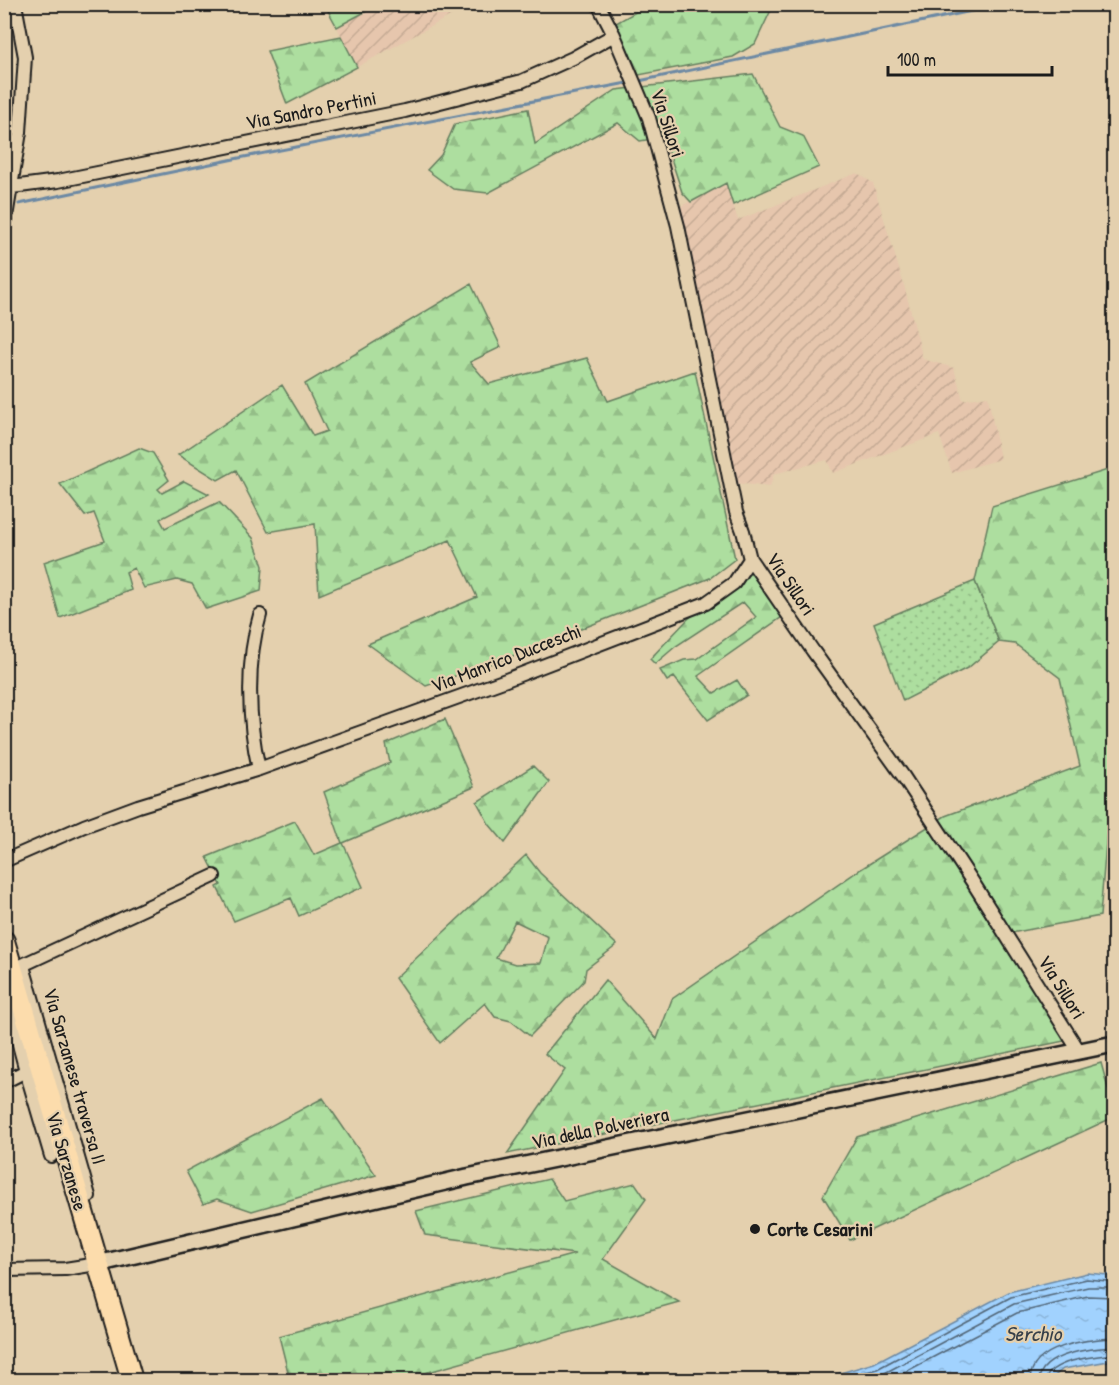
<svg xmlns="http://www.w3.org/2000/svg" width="1119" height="1385" viewBox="0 0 1119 1385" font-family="'Patrick Hand',sans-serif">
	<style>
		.industrial { fill: url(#industrial-furrows) }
		.grass { fill: url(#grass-dots); stroke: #647d5e; stroke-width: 1.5 }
		.forest { fill: url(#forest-firs); stroke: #647d5e; stroke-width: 1.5; fill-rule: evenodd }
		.water { fill: url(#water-ripples); stroke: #6c89a4; stroke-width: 1.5 }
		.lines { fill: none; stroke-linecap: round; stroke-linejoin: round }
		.shore { stroke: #516576; stroke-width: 1.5 }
		.stream { stroke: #6c89a4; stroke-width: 3 }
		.minor-casing { stroke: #1c1c1c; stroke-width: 16 }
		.tertiary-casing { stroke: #1c1c1c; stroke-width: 20 }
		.primary-casing { stroke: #1c1c1c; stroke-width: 24 }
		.minor { stroke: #e4d0ae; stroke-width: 12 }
		.tertiary { stroke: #e4d0ae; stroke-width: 15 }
		.primary { stroke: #fcdcac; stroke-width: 20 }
		.poi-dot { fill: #1c1c1c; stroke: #e4d0ae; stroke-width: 2 }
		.labels { text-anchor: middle; stroke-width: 4.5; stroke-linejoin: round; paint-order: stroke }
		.street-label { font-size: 20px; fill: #1c1c1c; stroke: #e4d0ae }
		.poi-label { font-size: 20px; font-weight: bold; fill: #1c1c1c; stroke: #e4d0ae; text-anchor: start }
		.water-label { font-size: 21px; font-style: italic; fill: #374049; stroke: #e4d0ae }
	</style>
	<defs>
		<pattern id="industrial-furrows" width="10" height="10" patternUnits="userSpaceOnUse" patternTransform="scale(1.5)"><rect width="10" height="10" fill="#e6c6ad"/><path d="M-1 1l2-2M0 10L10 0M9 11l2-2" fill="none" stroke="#c5aa94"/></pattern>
		<pattern id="grass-dots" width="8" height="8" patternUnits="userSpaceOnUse" patternTransform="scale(1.5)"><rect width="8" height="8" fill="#adde9f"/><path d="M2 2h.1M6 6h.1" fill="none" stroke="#94be88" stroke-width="1.8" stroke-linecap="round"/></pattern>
		<pattern id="forest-firs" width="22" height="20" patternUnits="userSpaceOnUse" patternTransform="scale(1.5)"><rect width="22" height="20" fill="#adde9f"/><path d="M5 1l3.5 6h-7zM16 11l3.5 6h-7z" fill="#94be88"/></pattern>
		<pattern id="water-ripples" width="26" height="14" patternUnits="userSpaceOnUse" patternTransform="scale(1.5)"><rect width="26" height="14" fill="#a1d2fe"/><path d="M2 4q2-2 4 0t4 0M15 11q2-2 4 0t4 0" fill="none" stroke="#8ab4d9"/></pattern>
	</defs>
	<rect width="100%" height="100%" fill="#e4d0ae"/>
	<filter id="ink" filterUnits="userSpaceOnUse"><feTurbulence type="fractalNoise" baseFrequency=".0167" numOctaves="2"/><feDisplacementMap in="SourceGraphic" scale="12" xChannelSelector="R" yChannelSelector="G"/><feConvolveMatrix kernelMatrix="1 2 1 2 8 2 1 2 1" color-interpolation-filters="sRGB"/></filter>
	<g filter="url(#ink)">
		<path class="industrial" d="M378 5H470L357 67 337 27Z
			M857 173 873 183 904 285 923 359 954 368 963 400 988 396 1000 459 952 473 939 434 833 473 827 460 774 474 770 487 735 483 681 206 726 183 738 220Z"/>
		<path class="grass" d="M975 581 999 642 969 667 903 701 874 623Z"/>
		<path class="forest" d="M771 4 772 8 755 44 733 57 639 75 616 23 648 5Z
			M325 5H378L337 27Z
			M341 36 357 67 287 104 267 51Z
			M753 74 780 127 803 136 819 167 733 205 726 183 691 202 682 192 664 137 640 141 618 123 488 193 453 189 427 170 441 155 455 124 528 109 535 144 616 90Z
			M471 284 501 347 470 362 489 384 587 358 608 401 695 371 735 559 710 578 510 657 426 686 368 644 477 597 450 540 319 595 315 524 268 532 236 470 218 480 178 455 282 385 313 436 327 431 305 384Z
			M139 448 153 453 169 480 158 489 162 493 184 481 209 494 160 519 165 528 219 502 253 538 263 566 261 591 206 609 192 584 177 580 144 588 134 568 126 572 131 590 60 618 44 562 105 541 94 513 85 516 60 484Z
			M1114 468V744L1100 916 1011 933 1079 1038 507 1154 565 1070 545 1054 605 980 657 1039 672 999 861 869 945 816 1080 766 1060 678 1015 644 999 642 975 581 992 506Z
			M751 573 782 617 698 676 714 693 737 680 747 695 708 720 674 677 667 681 660 670 684 660 697 659 756 617 743 602 676 646 655 664 650 659 688 619Z
			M445 719 474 787 343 843 363 887 299 916 291 898 234 921 217 887 221 885 207 857 295 821 314 855 342 843 324 792 390 763 386 744Z
			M533 766 549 782 505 843 489 824 477 802Z
			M526 855 540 873 617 945 586 969 584 981 530 1036 511 1021 495 1017 485 1003 440 1043 395 978ZM515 921 548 937 541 963 515 964 496 958Z
			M1101 1063 1114 1110V1117L850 1240 823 1196 857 1137Z
			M323 1098 376 1175 252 1211 217 1199 203 1204 186 1171Z
			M549 1179 564 1201 635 1183 646 1199 603 1259 679 1302 400 1380H290L279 1336 575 1254 425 1235 416 1211Z"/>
		<path class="water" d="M1087 1273 1108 1275 1114 1273V1360L1063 1369 1050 1380H817L874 1363 1009 1292Z"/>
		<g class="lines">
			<path class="shore" d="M838 1380 877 1369 1011 1297 1087 1279 1107 1281 1114 1280
				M864 1380 881 1375 1014 1304 1088 1287H1114
				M890 1380 1017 1313 1088 1296 1114 1297
				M1030 1380C1031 1346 1087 1339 1114 1338
				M1039 1380C1041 1353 1093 1348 1114 1347
				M1046 1380C1049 1360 1097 1356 1114 1354"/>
			<path class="stream" d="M639 81 1005 4
				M19 204 239 158 627 83"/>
			<defs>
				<path id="minor" d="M598 4 614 35 649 118 678 226 736 512 743 531 750 559 813 651 903 776 972 881 1079 1051
					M4 188 58 181 405 111 522 81 573 58 614 35
					M4 229 20 132 25 57 15 4
					M259 769C248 722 246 661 260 615
					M4 861 84 826 138 806 259 769 506 680 706 603 734 583 750 559
					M23 966 89 1196
					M16 968 214 876
					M4 988 26 1071 4 1082
					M26 1071 51 1156
					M4 1270 65 1269 97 1264"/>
				<path id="tertiary" d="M97 1264 467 1177 1114 1044"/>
				<path id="primary" d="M4 941 132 1380"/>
			</defs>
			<use href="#minor" class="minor-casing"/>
			<use href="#tertiary" class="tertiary-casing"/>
			<use href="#primary" class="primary-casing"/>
			<use href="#minor" class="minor"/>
			<use href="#tertiary" class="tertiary"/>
			<use href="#primary" class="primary"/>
		</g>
	</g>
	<circle class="poi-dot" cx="755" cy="1229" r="6"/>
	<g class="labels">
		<g class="street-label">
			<text transform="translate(311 110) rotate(-11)" y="7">Via Sandro Pertini</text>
			<text transform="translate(668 123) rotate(72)" y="7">Via Sillori</text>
			<text transform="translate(791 584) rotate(56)" y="7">Via Sillori</text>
			<text transform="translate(506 658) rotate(-21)" y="7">Via Manrico Ducceschi</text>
			<text transform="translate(1062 987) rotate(58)" y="7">Via Sillori</text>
			<text transform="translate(75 1076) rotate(74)" y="7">Via Sarzanese traversa II</text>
			<text transform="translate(600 1128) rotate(-12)" y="7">Via della Polveriera</text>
			<text transform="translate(67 1161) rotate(74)" y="7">Via Sarzanese</text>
		</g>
		<g class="poi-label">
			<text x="767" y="1236">Corte Cesarini</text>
		</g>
		<g class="water-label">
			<text x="1033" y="1341">Serchio</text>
		</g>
	</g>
	<rect width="1119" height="1385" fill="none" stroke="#e4d0ae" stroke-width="24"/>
	<rect x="12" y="12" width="1095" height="1361" fill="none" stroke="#1c1c1c" stroke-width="2" filter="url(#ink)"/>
	<path d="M888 66v9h164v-9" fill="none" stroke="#1c1c1c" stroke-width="3"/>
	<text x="897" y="66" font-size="18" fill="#1c1c1c" stroke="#e4d0ae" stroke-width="4.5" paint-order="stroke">100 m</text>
</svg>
